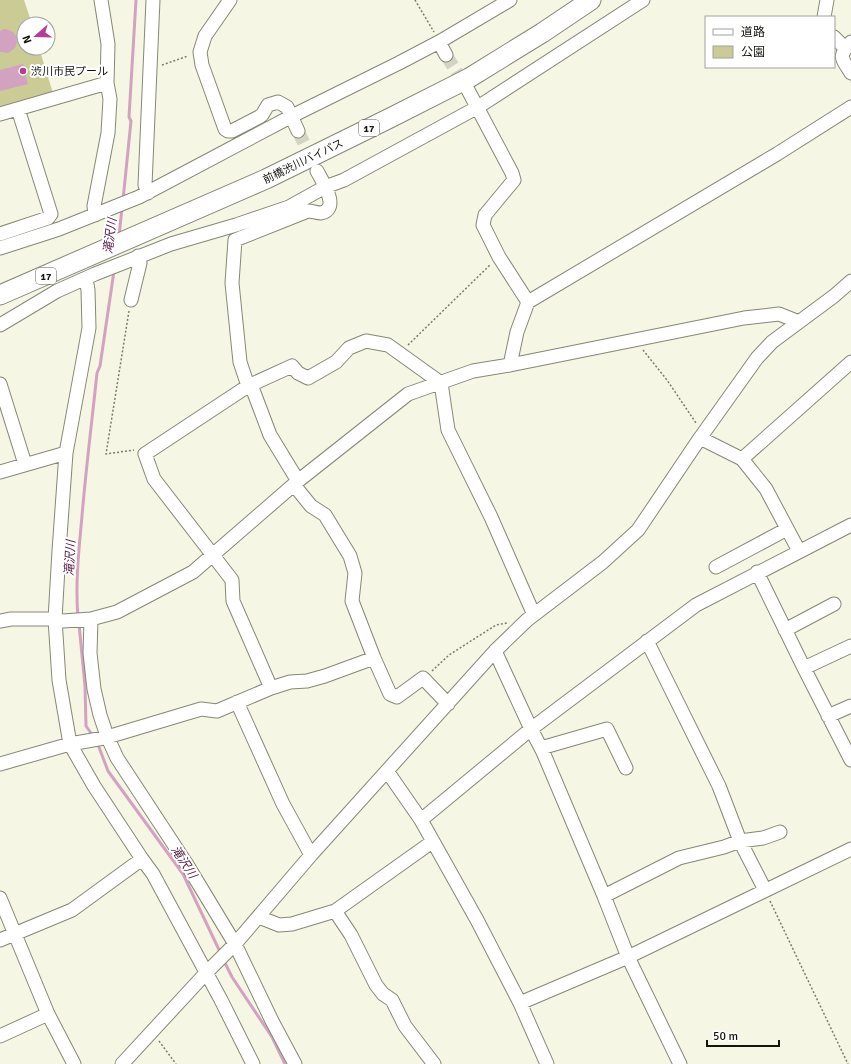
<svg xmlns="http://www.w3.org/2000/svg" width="851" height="1064" viewBox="0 0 851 1064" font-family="Signika,'Noto Sans JP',sans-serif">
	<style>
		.green { fill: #cbcb96 }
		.water { fill: #d4a2c1 }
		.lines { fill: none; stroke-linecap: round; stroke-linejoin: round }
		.stream { stroke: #d4a2c1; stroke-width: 3 }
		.minor-tunnel { stroke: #d4d4c4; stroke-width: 13; stroke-dasharray: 13 6; stroke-linecap: butt }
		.minor-casing { stroke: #878777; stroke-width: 15 }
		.highway-casing { stroke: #878777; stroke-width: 21 }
		.path { stroke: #7b7b6f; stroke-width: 1.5; stroke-dasharray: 2 2; stroke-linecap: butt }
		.minor { stroke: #fff; stroke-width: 13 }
		.highway { stroke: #fff; stroke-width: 19 }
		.poi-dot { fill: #b63d92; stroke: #fff; stroke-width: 1.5 }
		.labels { text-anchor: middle; stroke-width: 4; stroke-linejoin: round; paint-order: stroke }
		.shield { fill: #fff; stroke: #5a5a56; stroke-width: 1 }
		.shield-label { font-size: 10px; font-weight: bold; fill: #14140e }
		.poi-label { font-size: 11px; fill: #14140e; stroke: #fff; text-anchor: start }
		.street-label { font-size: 11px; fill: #14140e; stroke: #fff }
		.water-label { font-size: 12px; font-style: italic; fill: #521740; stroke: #fff }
	</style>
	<rect width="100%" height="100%" fill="#f6f6e4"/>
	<path class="green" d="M0 0H24L32 24H24V48H39L53 93 0 108Z"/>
	<path class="water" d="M4 29C15 30 20 38 15 48L8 53 0 52V31Z
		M23 64 28 84 0 91V70Z"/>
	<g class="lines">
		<path class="stream" d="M123 200 131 121 129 117 136 0
			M119 236 122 208
			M78 617C75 583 79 549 82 516 86 468 92 421 97 373L100 366 114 271
			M79 624 85 686 86 726 93 736
			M97 742 108 771 183 874 221 954
			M224 961 232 977 272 1037 285 1064"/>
		<path class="minor-tunnel" d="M446 55 466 87
			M298 131 314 164"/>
		<defs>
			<path id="minor" d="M230 0 205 36 200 52 202 65 225 129 228 131H232L259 117 262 115 268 105 278 102 287 107 298 131
				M824 17 827 0
				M834 37 845 48
				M439 42 446 55
				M851 42C838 57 841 57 851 73
				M468 90 512 173 514 180 485 215 483 225 499 257 528 302
				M0 114 107 83
				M148 193 145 185 153 0
				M95 215 94 206 108 133 110 99 107 83 108 44 101 0
				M0 234 48 218 51 214 18 109
				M0 248 59 229 139 197 292 116 399 63 439 42 510 0
				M86 279 88 290 89 328 66 453 59 551 55 619 59 680 70 744 94 786 142 859 153 874 221 1000 253 1064
				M131 300 140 263 138 256
				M0 325 57 291 95 274 171 244 236 225 289 207 325 187 344 180 478 107 643 0
				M510 365 517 332 528 302 777 154 851 107
				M0 384 25 464
				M700 438 742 459 766 489 799 551
				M742 459 851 362
				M0 472 66 453
				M298 481 270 435 253 390 248 386 240 362 232 283 235 240 308 211C312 211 317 213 321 213 341 209 322 181 317 171
				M294 485 311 506 325 515 350 556 355 573 352 601 374 658 390 694 397 697 423 678 448 704
				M716 567 787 529
				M757 572 804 668 851 760
				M91 619 90 653 94 689 100 715 107 736 117 758 186 863 235 944 272 1021 295 1064
				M0 621 11 619H55L63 621 91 619 117 612 193 572 298 481 408 394 473 371 510 365 744 318 779 314 799 322
				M785 630 834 604
				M647 641 719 786 740 841 765 890
				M495 651 531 729 543 752 604 896 628 957 680 1064
				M804 668 851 646
				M271 688 233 601 232 580 154 479 145 454 248 386 292 366 298 373 308 378 336 362 349 348 366 341 388 345 441 383 448 430 491 517 534 615
				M237 702 283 804 311 855
				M828 716 851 706
				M541 748 607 729 626 768
				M0 764 70 744 104 738 201 709 217 711 271 688 290 682 307 681 325 676 374 658
				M387 771 421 820 477 920 520 1003 547 1064
				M421 820 531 729 696 605 851 525
				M604 896 679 858 724 847 740 841 763 838 780 832
				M0 898 48 1014 74 1064
				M335 911 351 935 376 985 383 994 392 1000 405 1026 434 1064
				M259 917 279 925 292 924 335 911 432 842
				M0 940 72 910 142 859
				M520 1003 628 957 851 849
				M0 1036 48 1014
				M122 1064 206 973 235 944 311 855 495 651 527 620 603 562 638 530 700 438 757 358 772 342 834 296 851 281"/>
			<path id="highway" d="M0 295 266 179 390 118 469 78 542 33 591 0"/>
		</defs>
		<use href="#minor" class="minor-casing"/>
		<use href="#highway" class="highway-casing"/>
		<path class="path" d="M415 0 434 32
			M162 65 188 56
			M129 311 106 454 134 450
			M408 345 491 264
			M643 350 667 380 696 423
			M432 671 449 655 496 625 507 623
			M770 901 848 1064
			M159 1041 176 1064"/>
		<use href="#minor" class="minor"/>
		<use href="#highway" class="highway"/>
	</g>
	<circle class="poi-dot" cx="23" cy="71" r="4"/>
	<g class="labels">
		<g class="shield">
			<rect x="359" y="120" width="20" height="16" rx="3"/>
			<rect x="36" y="268" width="20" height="16" rx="3"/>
		</g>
		<g class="shield-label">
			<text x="369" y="132">17</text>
			<text x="46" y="280">17</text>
		</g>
		<g class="poi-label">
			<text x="31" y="75">渋川市民プール</text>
		</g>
		<g class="street-label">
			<text transform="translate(303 161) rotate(-26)" y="4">前橋渋川バイパス</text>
		</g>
		<g class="water-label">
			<text transform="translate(110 236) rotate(-83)" y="4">滝沢川</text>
			<text transform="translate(70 558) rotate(-87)" y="4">滝沢川</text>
			<text transform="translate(184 862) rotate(57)" y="4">滝沢川</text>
		</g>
	</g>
	<rect x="705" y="16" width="130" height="52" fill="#ffffff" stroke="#a1a19f"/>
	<rect x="713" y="29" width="20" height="6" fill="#ffffff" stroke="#a1a19f"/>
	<text x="741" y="36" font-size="12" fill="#14140e">道路</text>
	<rect x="713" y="46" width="20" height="12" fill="#cbcb96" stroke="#a1a19f"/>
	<text x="741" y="56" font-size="12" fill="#14140e">公園</text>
	<g transform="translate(36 36) rotate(250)"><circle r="19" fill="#ffffff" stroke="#a1a19f"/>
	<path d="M0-3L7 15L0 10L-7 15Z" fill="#b63d92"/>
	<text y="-6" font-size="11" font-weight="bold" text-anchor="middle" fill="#14140e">N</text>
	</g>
	<path d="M707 1040v6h72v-6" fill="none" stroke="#14140e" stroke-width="2"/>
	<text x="713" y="1040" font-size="12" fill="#14140e" stroke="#ffffff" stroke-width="3" paint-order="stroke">50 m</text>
</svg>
